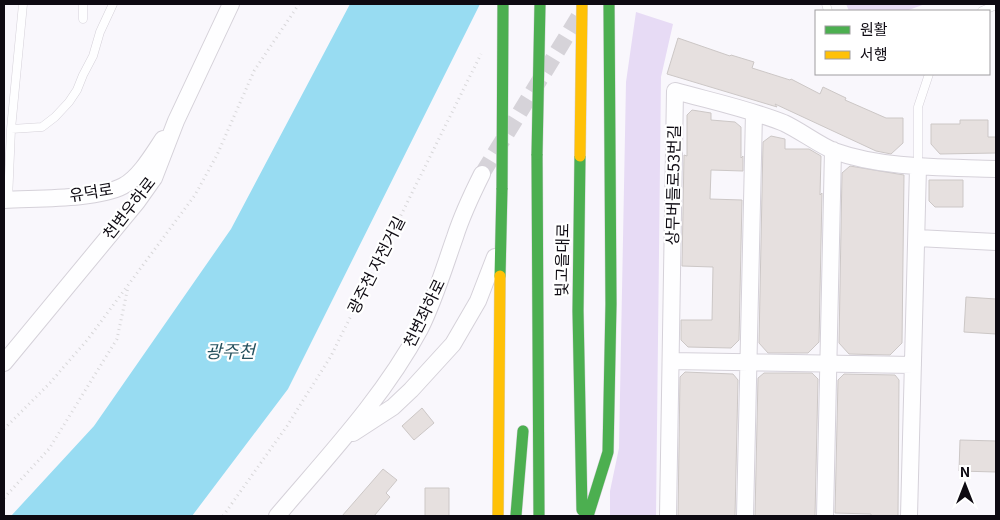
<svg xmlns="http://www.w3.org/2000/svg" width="1000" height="520" viewBox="0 0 1000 520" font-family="Georgia,'Noto Sans KR',serif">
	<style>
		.green { fill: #e7dbf5 }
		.water { fill: #98dcf2 }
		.building { fill: #e6e0df; stroke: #ccc7c6 }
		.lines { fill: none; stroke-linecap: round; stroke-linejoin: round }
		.street-tunnel { stroke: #d6d3d9; stroke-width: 16; stroke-dasharray: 16 8; stroke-linecap: butt }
		.lane-casing { stroke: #d5d1d9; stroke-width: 9 }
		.street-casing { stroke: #d5d1d9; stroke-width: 18 }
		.fast-casing { stroke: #d5d1d9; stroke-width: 12 }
		.slow-casing { stroke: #d5d1d9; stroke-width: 12 }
		.path { stroke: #d8d7d9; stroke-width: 3; stroke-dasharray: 1 4; stroke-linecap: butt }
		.lane { stroke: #fefeff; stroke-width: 8 }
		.street { stroke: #fefeff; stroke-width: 16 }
		.fast { stroke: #4caf50; stroke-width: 11 }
		.slow { stroke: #ffc107; stroke-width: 11 }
		.fast-bridge-casing { stroke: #d5d1d9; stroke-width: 12; stroke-linecap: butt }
		.slow-bridge-casing { stroke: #d5d1d9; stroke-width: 12; stroke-linecap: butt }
		.fast-bridge { stroke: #4caf50; stroke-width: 11 }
		.slow-bridge { stroke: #ffc107; stroke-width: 11 }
		.labels { text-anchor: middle; stroke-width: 4.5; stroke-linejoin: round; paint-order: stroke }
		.street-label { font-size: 16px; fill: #0e0a12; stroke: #fff }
		.water-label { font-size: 18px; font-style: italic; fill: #26525f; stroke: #fff }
	</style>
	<rect width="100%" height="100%" fill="#f9f7fc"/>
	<path class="green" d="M846 4H925L906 11H849Z
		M636 12 673 24 661 77 656 516H610V491L619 448 626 82Z"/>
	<path class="water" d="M350 4H480L288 389 192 516H11L94 426 231 229Z"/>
	<path class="building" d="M678 38 730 56 731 55 754 62 752 68 790 80 791 79 820 94 823 87 846 98 845 100 886 118H903V143L891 154 876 151 775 104 777 107 667 74Z
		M692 110 711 113V120L735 122 741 127V158L743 156V171L711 170 710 199 742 200 739 340 731 348 688 347 681 340V320H712L713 267 682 266 684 155 687 156V115Z
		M960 120H988V137H996V153L940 154 931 144V124H960Z
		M771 136 785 139V149H809L821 156 820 195 822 193 819 342 808 353H768L759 343 763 142Z
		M850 166 904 175 902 343 890 355 849 354 839 343 842 173Z
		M929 180H963V207H935L929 201Z
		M966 297 996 299V334L964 332Z
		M685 372 733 374 738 380 735 516H678L680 377Z
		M764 373H812L818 379 815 516H755L758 378Z
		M844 374 895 375 899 380 898 516H871V514L835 513 838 380Z
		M422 408 434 423 414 440 402 426Z
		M960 440 996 441V472L959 471Z
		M383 469 397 480 386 493 390 497 374 516H342Z
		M425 488H449V516H425Z"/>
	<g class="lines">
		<path class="street-tunnel" d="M482 174 579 16"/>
		<defs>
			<path id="lane" d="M826 4 828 11
				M982 11 996 5
				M83 19V4
				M11 129 42 127 55 117 69 102 77 90 83 75 93 56 100 32 113 4
				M918 167V107L929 74
				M8 200 11 129 23 4"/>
			<path id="street" d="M4 200C35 198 96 200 123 186 139 178 153 154 163 139
				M917 238 996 242
				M671 361 913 365
				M4 363 137 202 154 178 176 121 231 4
				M353 433 393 407 411 390 453 344 478 301 495 257
				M277 516C327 457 383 398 420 329 435 299 444 268 455 237 462 215 472 194 482 174
				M668 516 675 91C711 101 749 109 784 123 801 131 819 145 834 151 884 169 944 167 996 169
				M745 516 754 113
				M825 516 833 150
				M909 516 918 167"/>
			<path id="fast" d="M537 154 539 516
				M580 156 578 311 582 510
				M500 276 502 188
				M516 515 523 431
				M588 516 608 452 611 304 609 4"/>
			<path id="slow" d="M498 516 500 276"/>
		</defs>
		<use href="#lane" class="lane-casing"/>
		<use href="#street" class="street-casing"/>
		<use href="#fast" class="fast-casing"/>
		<use href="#slow" class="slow-casing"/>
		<path class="path" d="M4 429 49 384 88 339 195 195 217 155 254 71 299 4
			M4 498 49 449 117 339 128 287
			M223 516 287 426 331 356 481 54"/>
		<use href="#lane" class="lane"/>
		<use href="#street" class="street"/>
		<use href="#fast" class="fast"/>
		<use href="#slow" class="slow"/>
		<defs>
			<path id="fast-bridge" d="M537 154 540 4
				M502 188 503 4"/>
			<path id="slow-bridge" d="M580 156 582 4"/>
		</defs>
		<use href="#fast-bridge" class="fast-bridge-casing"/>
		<use href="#slow-bridge" class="slow-bridge-casing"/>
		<use href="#fast-bridge" class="fast-bridge"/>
		<use href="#slow-bridge" class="slow-bridge"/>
	</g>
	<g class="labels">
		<g class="street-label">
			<text transform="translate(673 185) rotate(-89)" y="6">상무버들로53번길</text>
			<text transform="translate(91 192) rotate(-9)" y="6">유덕로</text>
			<text transform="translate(129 208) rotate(-52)" y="6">천변우하로</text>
			<text transform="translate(562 260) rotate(-89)" y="6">빛고을대로</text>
			<text transform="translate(376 265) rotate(-63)" y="6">광주천 자전거길</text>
			<text transform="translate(424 313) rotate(-64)" y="6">천변좌하로</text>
		</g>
		<g class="water-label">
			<text x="230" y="358">광주천</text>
		</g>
	</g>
	<rect width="1000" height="520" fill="none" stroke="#0e0a12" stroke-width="10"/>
	<rect x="815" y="10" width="175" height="65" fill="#ffffff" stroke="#9f9da0"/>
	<rect x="825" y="26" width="25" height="8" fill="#4caf50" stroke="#9f9da0"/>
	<text x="860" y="35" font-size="15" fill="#0e0a12">원활</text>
	<rect x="825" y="51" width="25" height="8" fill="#ffc107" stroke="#9f9da0"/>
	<text x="860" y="60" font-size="15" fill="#0e0a12">서행</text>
	<g transform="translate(965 485)" stroke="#ffffff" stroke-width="4" paint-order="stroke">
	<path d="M0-4L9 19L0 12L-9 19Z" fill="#0e0a12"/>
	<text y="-8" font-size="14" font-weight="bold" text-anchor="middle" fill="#0e0a12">N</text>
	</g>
</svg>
